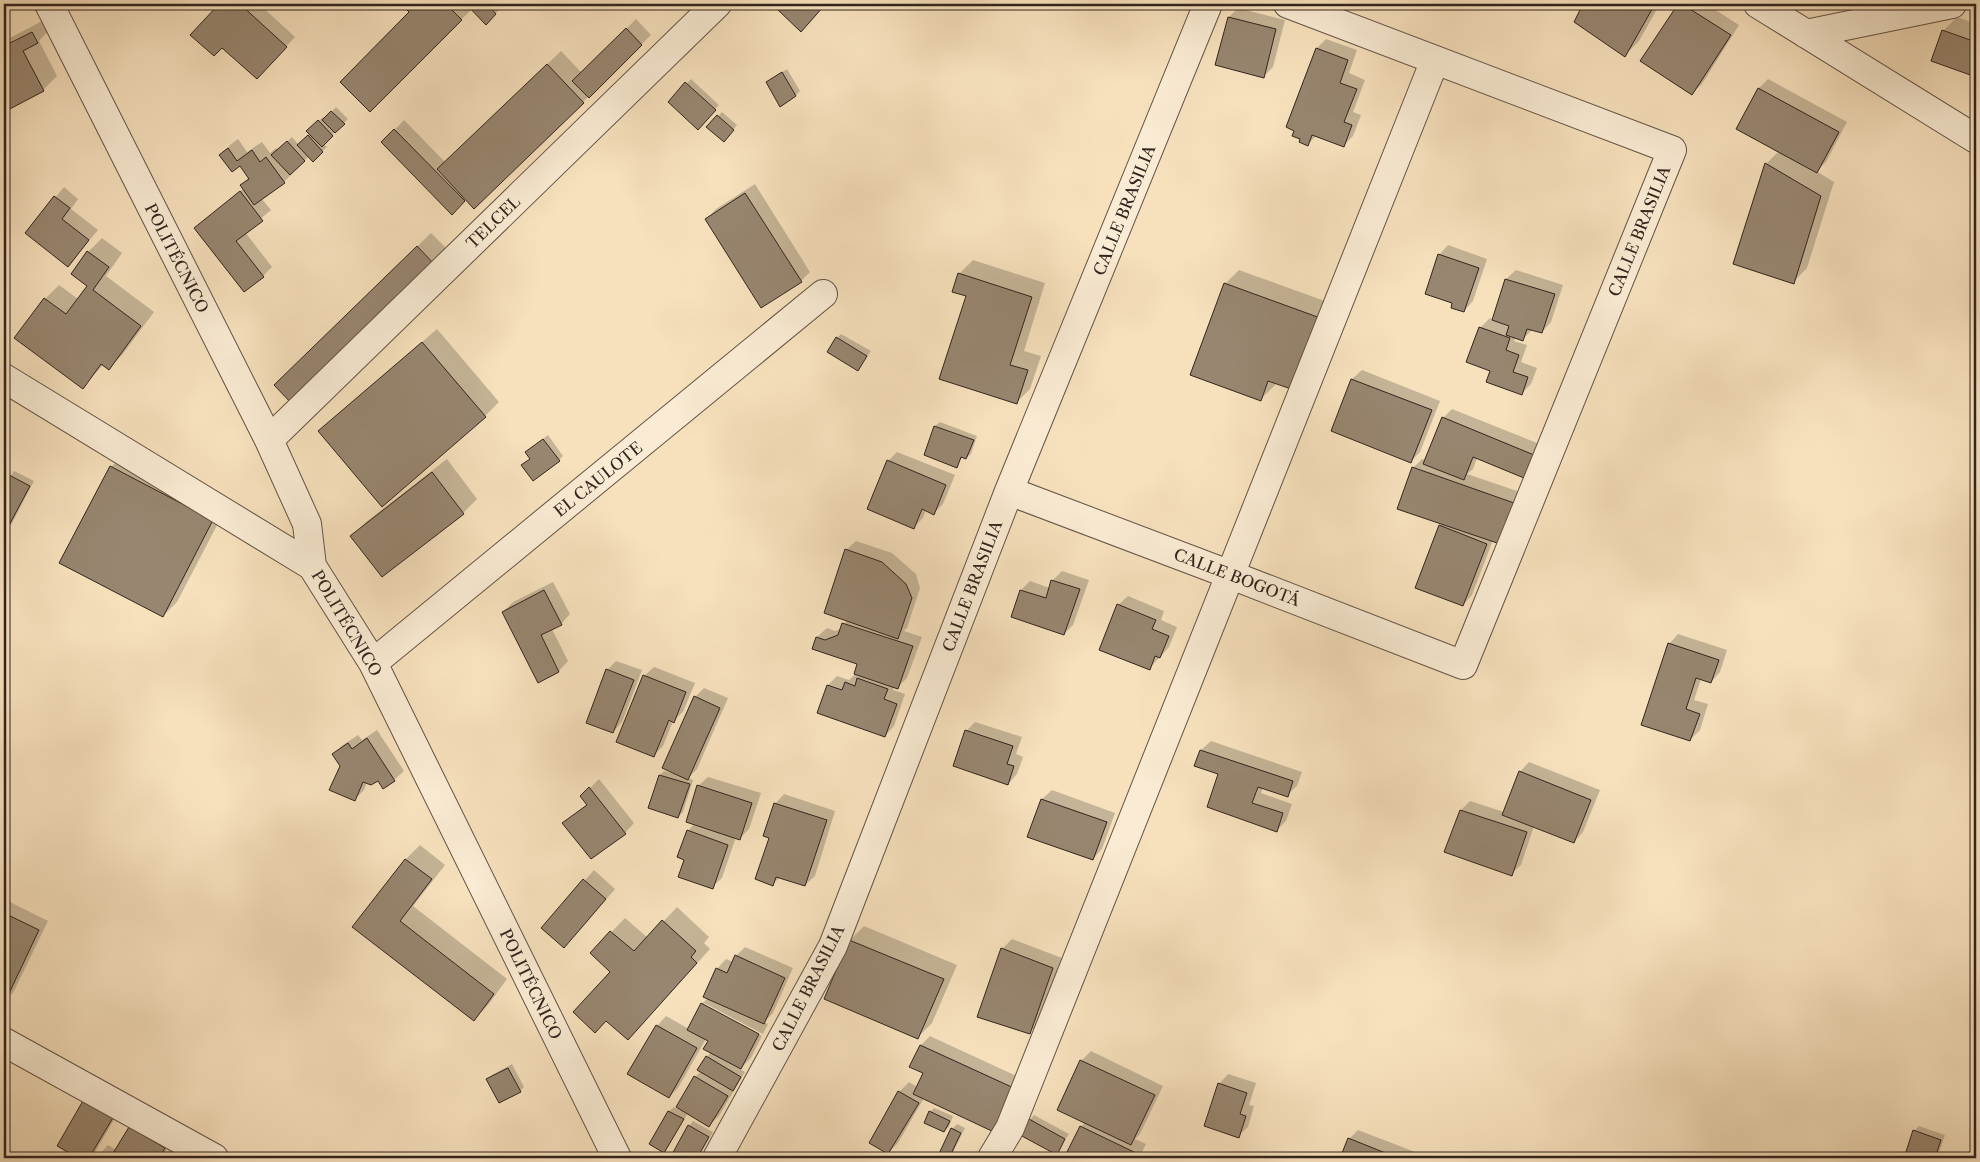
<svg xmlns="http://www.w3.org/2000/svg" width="1980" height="1162" viewBox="0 0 1980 1162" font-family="'Libre Caslon Text',serif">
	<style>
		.shadow { fill: #0003 }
		.building { fill: #988670; stroke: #32241d }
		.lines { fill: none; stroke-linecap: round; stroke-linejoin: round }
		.minor-casing { stroke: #635345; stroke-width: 30 }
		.minor { stroke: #faecd4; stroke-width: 28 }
		.labels { text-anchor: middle; stroke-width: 4.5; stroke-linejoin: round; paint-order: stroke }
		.street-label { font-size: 16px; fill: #32241d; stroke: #faecd4 }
	</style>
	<rect width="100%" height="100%" fill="#f7e1bd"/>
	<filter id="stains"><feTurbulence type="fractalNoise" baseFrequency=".004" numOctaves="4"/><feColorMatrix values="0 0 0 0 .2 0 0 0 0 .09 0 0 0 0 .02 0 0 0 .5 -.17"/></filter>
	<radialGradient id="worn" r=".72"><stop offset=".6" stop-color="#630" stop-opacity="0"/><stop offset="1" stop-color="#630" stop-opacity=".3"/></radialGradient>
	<path class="shadow" d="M220 4H259L295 37 266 68 222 46 192 35Z
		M405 4H495L500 9 486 23 472 9 370 110 411 12 404 5Z
		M784 4H824L805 26 779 9Z
		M1584 4H1660L1639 41 1625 55Z
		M1679 4H1706L1739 25 1702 84 1692 93 1642 61Z
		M1238 8 1285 20 1273 67 1263 77 1229 17Z
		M1957 17 1976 24V76L1932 60 1943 31Z
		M46 19 51 28 39 41 57 76 43 90 4 110V41Z
		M636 19 651 35 583 102 466 199 452 213 383 142 404 120 445 162 561 51 582 73Z
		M1326 39 1357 50 1349 73 1365 80 1353 112 1361 115 1353 136 1344 145 1317 135 1308 144 1296 130 1288 127 1317 48Z
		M787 69 800 91 796 95 767 82Z
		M691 79 719 105 698 128 670 102Z
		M1768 79 1847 122 1826 162 1816 171 1834 182 1807 268 1793 282 1766 164 1779 151 1759 88Z
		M336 107 348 119 323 144 327 147 313 160 309 156 284 182 261 198 271 210 245 232 272 267 263 276 195 228 244 188 242 185 249 177 240 165 221 155 230 145 238 139 247 152 262 142 270 153 276 148 278 150 292 137 299 145 310 134 312 127 323 117 325 119Z
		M722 112 737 125 728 136 708 127Z
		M755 184 810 272 801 281 707 219 716 209Z
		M64 187 78 199 71 209 98 230 68 266 27 232Z
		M431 233 449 251 276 385Z
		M102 238 122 253 106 276 154 312 122 355 108 369 103 365 83 387 45 299 59 285 78 299 88 286V252Z
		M1448 245 1487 259 1473 301 1464 311 1454 302 1439 255Z
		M973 260 1045 283 1024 351 1041 356 1030 389 1016 403 959 274Z
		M1239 270 1336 305 1275 385 1261 399 1225 284Z
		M1516 270 1563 285 1551 322 1542 332 1533 329 1523 339 1516 337 1514 341 1527 345 1521 362 1537 368 1531 384 1522 393 1492 370 1480 328 1490 318 1493 320 1506 279Z
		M437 329 499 402 485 416 320 431Z
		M841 334 871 351 858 370 837 338Z
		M1362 370 1440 401 1420 452 1411 461 1332 430 1352 379Z
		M1452 409 1542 445 1533 467 1477 458 1473 469 1467 474 1523 493 1493 540 1472 595 1463 605 1440 526 1443 523 1413 468 1422 459 1426 460 1443 418Z
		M940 422 977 436 971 454 966 458 963 456 957 466 925 454 935 426Z
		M548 435 563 456 559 460 523 465 531 458V448Z
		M897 452 955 475 943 504 934 513 926 510 923 518 914 527 888 461Z
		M125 453 227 506 177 602 163 616 111 467Z
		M447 459 477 499 463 513 352 536 366 522Z
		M14 471 34 481 11 525 6 530 4 528V486Z
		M856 541 892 553 916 574 920 588 907 628 904 631 922 637 907 678 898 687 894 686 893 690 905 694 894 726 885 736 828 685 837 676 849 680 855 674 858 663 817 637 827 628 835 631 841 629 847 620 846 550Z
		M1062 571 1089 580 1073 625 1064 634 1021 590 1030 581 1050 588 1053 580Z
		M553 582 570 614 561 624 552 629 568 661 559 671 539 681 503 612 513 602Z
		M1128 596 1164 611 1161 620 1177 627 1169 647 1149 669 1118 605Z
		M1678 634 1727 650 1720 672 1711 682 1701 679 1694 700 1708 704 1700 730 1690 740 1669 644Z
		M616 661 642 670 622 722 613 732 607 670Z
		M654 667 695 683 683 712 673 721 663 746 653 756 644 676Z
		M704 688 728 698 697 769 688 778 693 780 683 812 678 817 660 775 664 771 675 774 695 697Z
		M975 722 1022 737 1016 754 1023 757 1017 774 1008 784 966 731Z
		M377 730 404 771 394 780 378 779 367 782 364 790 354 800 341 766 333 754 343 745 358 735 362 740Z
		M1211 741 1302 772 1297 786 1287 795 1263 787 1261 793 1292 804 1286 821 1277 830 1220 774 1201 750Z
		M1529 762 1600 790 1583 832 1574 842 1534 826 1521 865 1511 874 1446 851 1461 810 1470 801 1504 812 1520 772Z
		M708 777 761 793 749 829 740 838 736 837 722 878 712 887 688 831 694 824 698 786Z
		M599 779 634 823 625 833 591 857 564 824 587 804 582 796Z
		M1052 790 1115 813 1102 849 1093 859 1029 836 1042 799Z
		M784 794 835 811 815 876 805 885 780 877 773 884 775 804Z
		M420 845 445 865 413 906 507 979 488 1005 474 1019 354 926 406 859Z
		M594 870 615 889 574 937 543 928Z
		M4 899 48 921 13 993 4 1002Z
		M677 907 709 937 704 943 710 949 642 1024 612 972 591 953 625 918 648 938Z
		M864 926 957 965 932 1023 918 1037 825 999 850 940Z
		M1012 939 1062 958 1039 1023 1030 1032 1002 949Z
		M745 947 793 968 773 1013 764 1022 768 1024 763 1034 704 1003V1006L762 1036 751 1058 740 1069 745 1072 719 1116 709 1125 688 1113 668 1147 664 1152 651 1144 669 1111 674 1107 677 1109 695 1077 701 1071 707 1057 711 1052 709 1040 706 1039 678 1088 669 1097 629 1074 657 1026 666 1016 689 1029 702 1004 708 998 717 969 726 959 733 962 736 956Z
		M930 1036 1025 1080 1005 1122 924 1098 898 1143 888 1153 870 1142 899 1092 909 1082 917 1087 924 1073 911 1067 921 1045Z
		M1091 1051 1163 1086 1140 1134 1135 1139 1146 1144 1139 1158H1066L1081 1127 1085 1122 1081 1061Z
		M512 1064 524 1087 520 1091 488 1079 492 1075Z
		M1228 1074 1256 1083 1249 1105 1254 1106 1248 1127 1238 1136 1219 1084Z
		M122 1106 95 1152 89 1158H81L59 1145Z
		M934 1108 953 1116 949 1127 944 1131 930 1112Z
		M1034 1115 1069 1134 1056 1153 1030 1120Z
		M139 1118 173 1139 165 1154 176 1143 184 1148 177 1158H96L108 1145 116 1150 130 1127Z
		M693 1121 713 1132 698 1158H671L689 1126Z
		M957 1124 965 1128 950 1158H938L952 1129Z
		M1919 1126 1945 1135 1937 1158H1905L1914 1131Z
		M1358 1130 1423 1155 1422 1158H1341L1349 1139Z"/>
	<path class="building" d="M219 4H240L287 47 257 79 222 48 214 56 190 35Z
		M403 4H446L462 20 370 112 340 82 409 12 402 5Z
		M466 4H487L496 14 486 25Z
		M782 4H819L823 7 801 32 777 9Z
		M1583 4H1655L1625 57 1574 22Z
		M1678 4H1682L1731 35 1692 95 1640 61Z
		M1228 17 1276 29 1264 78 1215 65Z
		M626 28 642 45 589 98 572 81Z
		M1942 30 1976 42V77L1931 61Z
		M32 32 38 43 23 51 44 91 4 112V46Z
		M1316 48 1348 60 1340 83 1357 89 1344 122 1352 125 1344 147 1312 135 1308 146 1299 142 1300 139 1292 136 1294 131 1286 127Z
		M547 64 584 103 474 209 437 169Z
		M782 72 796 96 780 107 766 82Z
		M685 82 716 110 698 130 668 102Z
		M1758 88 1839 132 1817 173 1736 129Z
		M331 111 345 124 335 133 322 120Z
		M717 115 734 130 724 142 706 127Z
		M318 120 333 136 322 147 306 131Z
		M394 129 465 201 452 215 381 142Z
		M308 135 323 152 313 162 297 145Z
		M287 141 305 161 290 175 271 155Z
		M228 148 237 161 252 150 260 162 266 157 285 183 254 205 240 185 249 179 240 166 232 172 219 155Z
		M1765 163 1821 196 1794 284 1733 264Z
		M240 191 263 221 236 241 264 277 244 292 194 228Z
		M745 193 802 282 761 308 705 219Z
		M54 196 70 208 62 219 89 240 68 267 25 233Z
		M417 246 436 266 294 406 274 385Z
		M87 251 109 267 93 290 141 326 109 370 101 364 83 389 14 338 44 298 66 314 87 286 71 274Z
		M1438 254 1479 268 1464 312 1451 308 1452 303 1425 294Z
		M958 273 1032 297 1010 365 1028 370 1017 404 939 379 966 296 952 292Z
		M1505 279 1555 294 1542 333 1527 329 1523 341 1506 335 1509 326 1492 320Z
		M1224 283 1323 319 1297 391 1268 381 1261 401 1190 375Z
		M1479 327 1510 338 1506 350 1519 355 1513 372 1528 377 1522 395 1486 382 1490 371 1466 362Z
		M836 337 867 356 858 371 827 352Z
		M422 342 486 417 382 507 318 431Z
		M1351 379 1432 410 1411 463 1331 431Z
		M1442 417 1534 455 1524 478 1473 457 1464 480 1423 464Z
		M934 426 974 440 966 459 961 457 957 468 924 455Z
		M543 439 560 461 533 481 521 465 530 459 525 452Z
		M887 460 946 485 934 515 922 509 914 529 867 509Z
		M110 466 213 520 163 617 59 563Z
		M1412 467 1514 503 1500 544 1397 509Z
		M432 472 464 514 382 577 350 536Z
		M9 475 30 486 6 531 4 530V484Z
		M1439 525 1487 544 1463 606 1415 588Z
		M845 549 882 562 906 584 912 598 898 639 824 613Z
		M1051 580 1080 589 1064 635 1011 617 1020 590 1046 598Z
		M544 590 562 625 541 635 559 672 538 683 502 612Z
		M1117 604 1156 620 1152 629 1169 636 1160 658 1155 656 1150 670 1099 650Z
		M842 623 913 646 898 689 854 674 857 664 812 649 816 637 825 640 838 635Z
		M1668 643 1719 660 1711 683 1696 678 1686 709 1700 714 1690 741 1641 725Z
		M606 669 634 680 613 733 586 723Z
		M643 675 686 692 674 723 669 720 654 757 616 742Z
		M857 678 888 689 884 699 897 704 885 737 817 713 827 685 842 690 845 682 855 686Z
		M694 696 720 708 688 780 662 768Z
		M965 730 1013 746 1007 764 1014 766 1008 785 953 766Z
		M367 738 395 781 383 789 378 781 371 785 363 782 355 801 329 790 340 766 332 754 348 743 352 749Z
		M1200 750 1293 781 1288 797 1258 787 1252 803 1283 813 1277 832 1207 807 1218 774 1194 766Z
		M1519 771 1591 800 1574 843 1502 815Z
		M659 775 690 784 678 818 648 808Z
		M697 785 752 803 740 840 686 822Z
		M589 787 626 834 591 859 562 823 587 805 580 796Z
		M1041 799 1107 822 1093 860 1027 837Z
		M774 803 827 820 805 886 776 877 773 886 755 879 769 838 763 836Z
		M1460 810 1527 832 1512 876 1444 852Z
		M687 830 728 845 713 889 678 877 684 860 677 857Z
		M405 859 432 879 400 921 494 994 474 1021 352 927Z
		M583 879 606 899 564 948 541 928Z
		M4 913 39 930 4 1004Z
		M662 920 696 951 691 957 697 963 628 1040 606 1021 595 1033 573 1012 610 972 590 953 610 931 634 951Z
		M849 940 944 979 918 1039 824 999Z
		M1001 948 1053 968 1030 1034 977 1017Z
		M735 955 785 978 764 1024 703 997 716 968 727 973Z
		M701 1003 759 1034 741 1069 703 1049 708 1041 687 1030Z
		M656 1025 697 1048 669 1098 627 1074Z
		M920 1045 1016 1089 996 1133 913 1094 923 1073 909 1067Z
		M706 1056 741 1077 733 1091 697 1070Z
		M1080 1060 1155 1095 1131 1145 1057 1110Z
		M508 1068 521 1092 499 1103 486 1079Z
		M694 1076 728 1096 709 1127 676 1107Z
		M1218 1083 1247 1093 1240 1114 1246 1116 1239 1138 1204 1126Z
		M898 1091 919 1103 888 1154 869 1143Z
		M84 1099 114 1116 89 1158H78L57 1146Z
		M668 1111 684 1119 664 1153 649 1144Z
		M929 1111 950 1121 944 1132 924 1123Z
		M1029 1119 1065 1139 1057 1155 1020 1135Z
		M688 1125 709 1137 697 1158H670Z
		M1080 1126 1138 1154 1135 1158H1064Z
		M129 1127 165 1148 159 1158H110Z
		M951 1128 961 1133 949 1158H937Z
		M1913 1130 1941 1140 1935 1158H1904Z
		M1348 1138 1398 1158H1340Z
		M166 1152 175 1158H162Z"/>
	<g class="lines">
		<defs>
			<path id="minor" d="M49 4 269 440 307 524 312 566 373 663 617 1158
				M1758 4 1976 139
				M1806 34 1952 4
				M4 378 312 566
				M269 440 717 4
				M1009 491 1231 575 1463 665 1672 150 1288 4
				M373 663 823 294
				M4 1042 214 1158
				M717 1158 833 946 1009 491 1208 4
				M992 1158 1010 1128 1435 60"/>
		</defs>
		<use href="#minor" class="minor-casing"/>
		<use href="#minor" class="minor"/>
	</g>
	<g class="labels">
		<g class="street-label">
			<text transform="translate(1124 210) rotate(-68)" y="6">CALLE BRASILIA</text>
			<text transform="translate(493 222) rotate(-44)" y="6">TELCEL</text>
			<text transform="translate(1639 231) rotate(-68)" y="6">CALLE BRASILIA</text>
			<text transform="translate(177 258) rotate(63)" y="6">POLITÉCNICO</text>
			<text transform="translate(598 479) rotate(-39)" y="6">EL CAULOTE</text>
			<text transform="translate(1237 577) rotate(21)" y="6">CALLE BOGOTÁ</text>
			<text transform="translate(972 586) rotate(-69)" y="6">CALLE BRASILIA</text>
			<text transform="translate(347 623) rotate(59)" y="6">POLITÉCNICO</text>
			<text transform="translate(531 984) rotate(64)" y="6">POLITÉCNICO</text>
			<text transform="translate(808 988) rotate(-63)" y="6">CALLE BRASILIA</text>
		</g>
	</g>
	<rect width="1980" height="1162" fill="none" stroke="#f7e1bd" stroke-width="20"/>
	<rect x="5" y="5" width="1970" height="1152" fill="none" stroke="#32241d" stroke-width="2.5"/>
	<rect x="10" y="10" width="1960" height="1142" fill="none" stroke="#32241d"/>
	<rect width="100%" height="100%" filter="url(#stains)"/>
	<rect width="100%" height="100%" fill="url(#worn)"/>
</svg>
